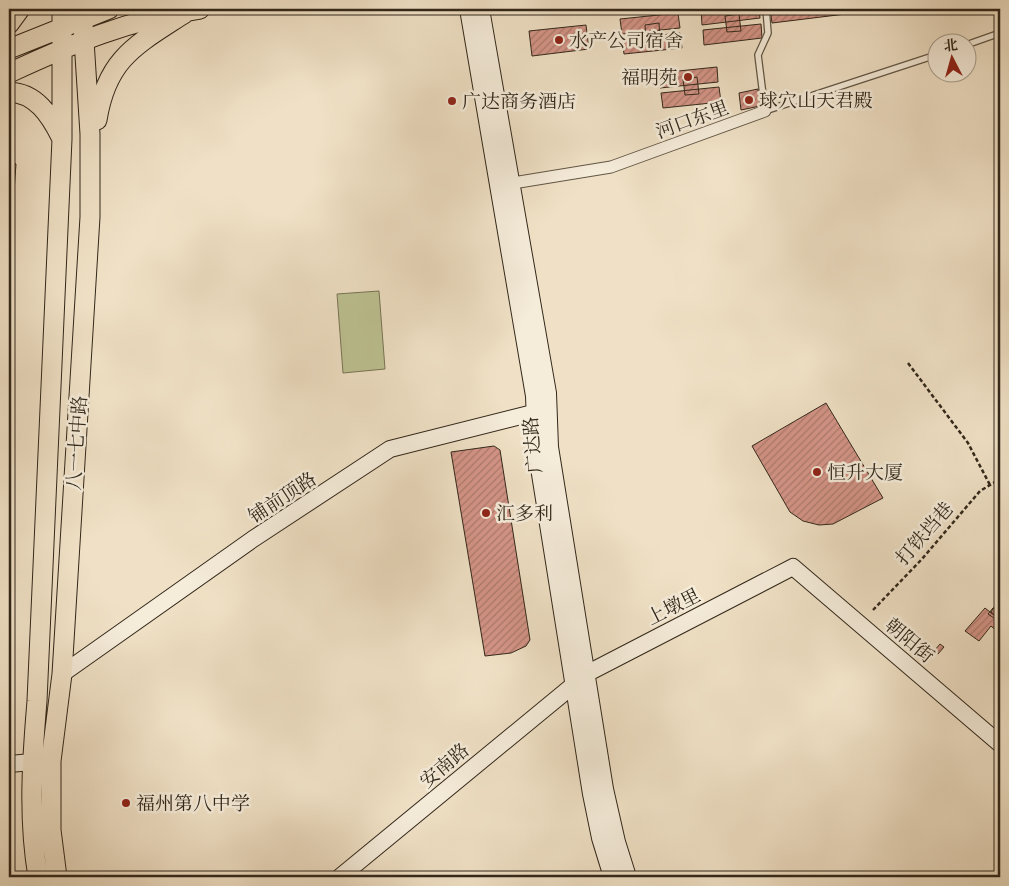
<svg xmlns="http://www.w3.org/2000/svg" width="1009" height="886" viewBox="0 0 1009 886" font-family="Alegreya,'Noto Serif SC',serif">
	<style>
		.garden { fill: #bdc292; stroke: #777456 }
		.building { fill: url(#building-hatch); stroke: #31271a }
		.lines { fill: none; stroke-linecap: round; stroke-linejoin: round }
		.lane-casing { stroke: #615645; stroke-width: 8 }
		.street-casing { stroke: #615645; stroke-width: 13 }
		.secondary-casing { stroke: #31271a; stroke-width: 18 }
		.primary-casing { stroke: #31271a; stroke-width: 21 }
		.path { stroke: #31271a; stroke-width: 2.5; stroke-dasharray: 4 2.5; stroke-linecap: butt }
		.lane { stroke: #f5ecda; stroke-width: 5.5 }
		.street { stroke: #f5ecda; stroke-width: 11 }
		.secondary { stroke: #f5ecda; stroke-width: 16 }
		.primary { stroke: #f0e1c6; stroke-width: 19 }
		.poi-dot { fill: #8f2418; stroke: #f5ecda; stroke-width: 2 }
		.labels { text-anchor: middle; stroke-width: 5; stroke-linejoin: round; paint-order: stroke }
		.poi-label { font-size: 19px; fill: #31271a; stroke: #f5ecda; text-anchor: start }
		.street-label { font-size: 19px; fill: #31271a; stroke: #f5ecda }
	</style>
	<defs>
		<pattern id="building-hatch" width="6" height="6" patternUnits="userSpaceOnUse" patternTransform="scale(1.25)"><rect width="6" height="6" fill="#d59588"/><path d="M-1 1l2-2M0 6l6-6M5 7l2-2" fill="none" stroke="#ad7a6e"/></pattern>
	</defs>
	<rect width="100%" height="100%" fill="#f0e1c6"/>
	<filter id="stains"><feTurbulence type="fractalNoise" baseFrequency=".004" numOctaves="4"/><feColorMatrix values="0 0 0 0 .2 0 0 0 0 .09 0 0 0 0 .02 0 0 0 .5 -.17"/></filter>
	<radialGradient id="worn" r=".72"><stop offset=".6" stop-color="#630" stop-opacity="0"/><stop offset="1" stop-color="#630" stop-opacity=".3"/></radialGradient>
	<path class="garden" d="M379 291 385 369 343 373 337 294Z"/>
	<path class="building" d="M715 9H759L760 18 702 25 701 10Z
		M770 9H861L862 12 772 23Z
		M678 13 680 28 622 34 620 19Z
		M739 14 741 31 727 32 725 16Z
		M659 23 660 40 646 41 645 25Z
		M761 24 762 38 704 45 703 30Z
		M586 25 589 49 532 56 529 31Z
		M680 33 682 48 624 54 622 39Z
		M717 67 718 82 660 88 659 73Z
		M697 77 699 94 685 95 683 79Z
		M719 87 721 102 663 108 661 93Z
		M758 89 760 106 741 110 739 93Z
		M9 160 16 164 9 260Z
		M826 403 883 498 833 524 819 525 803 521 790 512 752 446Z
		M494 446 500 450 530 640 526 646 511 653 485 656 451 452Z
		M999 599H1000V620L991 612Z
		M985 608 1000 620V634L991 626 979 641 965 631Z
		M993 608 998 613 994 618 988 614Z
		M940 644 944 647 938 654 934 651Z
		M1000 645V658L994 653Z"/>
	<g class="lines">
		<defs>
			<path id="lane" d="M766 9 768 33 758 55 765 111 936 55
				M966 45 1000 33"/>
			<path id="street" d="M513 183 611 167 765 111"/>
			<path id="secondary" d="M468 9 534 396 536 449 591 794 600 838 612 877
				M481 9 548 393 550 447 605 789 617 842 628 877
				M62 674 253 539 390 449 545 410
				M9 764 44 761
				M340 877 588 673 793 567 1000 744"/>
			<path id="primary" d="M9 24 20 9
				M9 49 109 9
				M9 73C72 44 130 19 200 9
				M9 92C36 93 50 115 61 137
				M97 120C107 58 136 45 185 13
				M38 877C28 818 32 760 37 701L62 139V9
				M57 877 51 830V761L62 674 90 217V134L82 9"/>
		</defs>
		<use href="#lane" class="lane-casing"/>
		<use href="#street" class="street-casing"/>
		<use href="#secondary" class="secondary-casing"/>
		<use href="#primary" class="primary-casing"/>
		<path class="path" d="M908 363 968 443 990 485
			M873 610 922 559 980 491 1000 479"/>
		<use href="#lane" class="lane"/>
		<use href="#street" class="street"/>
		<use href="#secondary" class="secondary"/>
		<use href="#primary" class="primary"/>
	</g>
	<g class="poi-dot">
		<circle cx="559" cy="40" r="5"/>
		<circle cx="688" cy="77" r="5"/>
		<circle cx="749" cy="100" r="5"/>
		<circle cx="452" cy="101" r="5"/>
		<circle cx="817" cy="472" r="5"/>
		<circle cx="486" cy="513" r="5"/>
		<circle cx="126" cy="803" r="5"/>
	</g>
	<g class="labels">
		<g class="poi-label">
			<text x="569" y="47">水产公司宿舍</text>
			<text x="678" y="84" text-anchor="end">福明苑</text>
			<text x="759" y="107">球穴山天君殿</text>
			<text x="462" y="108">广达商务酒店</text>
			<text x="827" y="479">恒升大厦</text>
			<text x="496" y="520">汇多利</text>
			<text x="136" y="810">福州第八中学</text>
		</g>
		<g class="street-label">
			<text transform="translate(692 119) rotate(-20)" y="7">河口东里</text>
			<text transform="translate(76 443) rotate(-86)" y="7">八一七中路</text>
			<text transform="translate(532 445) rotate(-95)" y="7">广达路</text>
			<text transform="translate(282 497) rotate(-33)" y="7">铺前顶路</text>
			<text transform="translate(924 533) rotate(-49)" y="7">打铁垱巷</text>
			<text transform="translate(673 606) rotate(-27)" y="7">上墩里</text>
			<text transform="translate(910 640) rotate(40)" y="7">朝阳街</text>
			<text transform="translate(444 765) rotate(-40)" y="7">安南路</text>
		</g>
	</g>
	<rect width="1009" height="886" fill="none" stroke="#f0e1c6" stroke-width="30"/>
	<rect x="10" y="10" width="989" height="866" fill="none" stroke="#31271a" stroke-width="2.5"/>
	<rect x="15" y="15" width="979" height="856" fill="none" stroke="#31271a"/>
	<g transform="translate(952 58) rotate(354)"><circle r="24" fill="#f5ecda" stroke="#a79d8d"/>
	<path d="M0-4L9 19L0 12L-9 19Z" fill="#8f2418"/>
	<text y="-8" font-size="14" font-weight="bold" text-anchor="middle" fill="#31271a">北</text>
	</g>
	<rect width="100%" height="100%" filter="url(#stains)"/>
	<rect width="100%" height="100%" fill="url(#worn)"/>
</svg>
